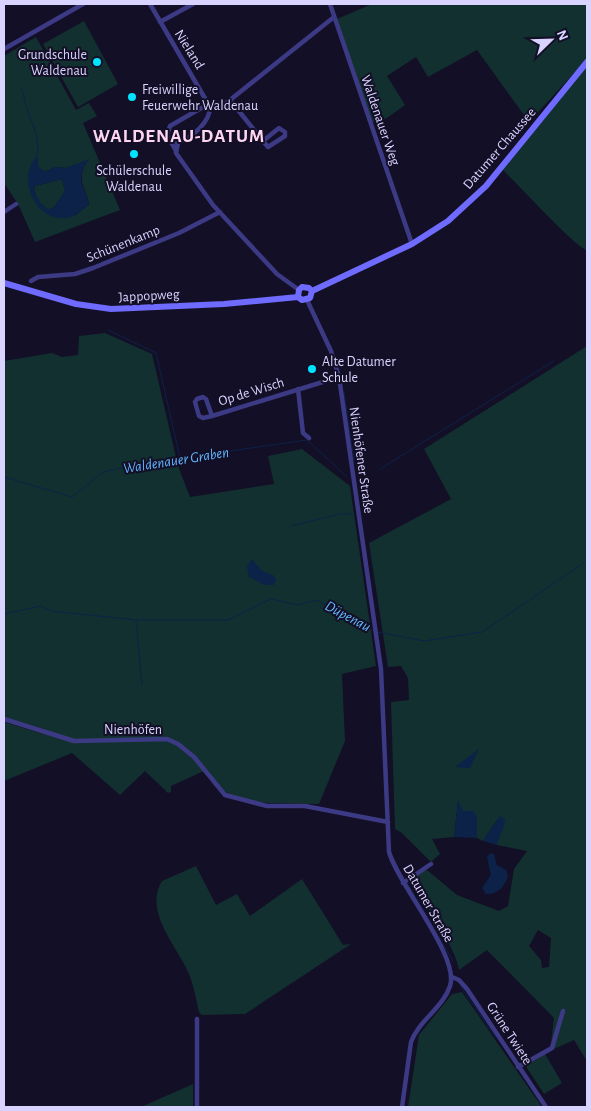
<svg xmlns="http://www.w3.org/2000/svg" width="591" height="1111" viewBox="0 0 591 1111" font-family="'Alegreya Sans',sans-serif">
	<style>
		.green { fill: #12302f; fill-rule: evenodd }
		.water { fill: #0c2248; fill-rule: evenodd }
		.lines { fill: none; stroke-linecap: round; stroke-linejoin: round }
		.stream { stroke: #0c2248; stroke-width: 1 }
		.street { stroke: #3d3a85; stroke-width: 4.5 }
		.secondary { stroke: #6f6bff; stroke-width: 6 }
		.poi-dot { fill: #00e5ff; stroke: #130f26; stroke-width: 2 }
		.labels { text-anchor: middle; stroke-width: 4; stroke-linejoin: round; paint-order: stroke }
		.street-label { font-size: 14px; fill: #d9d4ff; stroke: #130f26 }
		.poi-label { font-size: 14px; fill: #d9d4ff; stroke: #130f26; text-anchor: start }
		.water-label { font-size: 15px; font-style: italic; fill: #62b6ff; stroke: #130f26 }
		.district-label { font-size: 19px; font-weight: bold; letter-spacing: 1px; fill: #ffd6f0; stroke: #130f26 }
	</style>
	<rect width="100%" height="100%" fill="#130f26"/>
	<path class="green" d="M372 4H586L587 59 529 122 477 50 428 77 416 57 387 76 405 105 387 118 371 123 337 19Z
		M84 21 118 84 78 107 43 44Z
		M36 37 76 110 89 103 97 116 83 123 120 210 35 242 18 204 4 183V56ZM37 156 38 167 45 172 55 167 66 168 88 160C75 180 85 185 89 204L76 215 47 214 31 194Z
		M587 64V250C576 248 515 181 502 169Z
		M62 179 65 191 54 207 48 210 40 203 34 191 35 186Z
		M105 333 152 354 178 466 190 497 274 484 268 456 302 449 350 486 376 666 342 674 345 741 319 804 268 803 233 798 218 785 215 787 206 770 171 786V792L168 793 145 771 120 795 72 753 4 781V722L43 734 44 729 4 717V361L52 353 62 357 78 355 79 336Z
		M587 346V1061L574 1040 554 1049 551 1043 554 1018 487 950 459 970C455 945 424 903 410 881L421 871 427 870 457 895 499 911 508 906 514 869 527 851 497 845V820L483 841 477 838V816L463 812 458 801 454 837 432 839 440 854 431 862 402 833 395 829 391 702 409 700 408 678 401 666 388 667 369 543 451 499 424 449ZM538 930 551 938 549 967 542 968 541 960 529 946Z
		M196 866 216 905 237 894 250 916 302 879 343 945 351 944 245 1014 202 1015 199 1012C196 999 194 987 189 974 178 947 143 912 162 881Z
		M462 992 542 1107H408L419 1035 452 994Z
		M545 1054 562 1083 544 1094 527 1068V1065Z
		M193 1084V1107H141Z"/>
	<path class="water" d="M37 156 38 167 45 172 55 167 66 168 89 159C74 181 84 184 89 204 81 210 76 217 66 218 37 222 15 179 37 156ZM62 179 65 191 54 207 48 210 40 203 34 191 35 186Z
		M252 559 262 571 273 575 276 580 274 585H265L249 577 247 567Z
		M479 749 470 768 455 767Z
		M458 800 463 811H473L477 816V838L454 837Z
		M500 816 505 819C505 829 499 835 497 845L483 841Z
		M490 853 494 854 497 865 506 870 508 875C506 886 497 895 486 894L482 888 491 875 487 857Z"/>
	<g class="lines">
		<path class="stream" d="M22 89 26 106
			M27 109C32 124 41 139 37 156
			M108 330 156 353 180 458
			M344 392 354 461
			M380 469 554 361
			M4 477 72 497 103 472 140 464 307 440 346 476
			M291 526 339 514H351
			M4 614 41 606 51 611 136 620H228L271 599 298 605 317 600 374 631
			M136 621 142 685
			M378 632 424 641 482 632 587 561
			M409 886 453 961
			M461 987 496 1038"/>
		<path class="street" d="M150 4 210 107C210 123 191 138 177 143
			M330 4 412 244
			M160 22 193 4
			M4 49 83 4
			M230 100 263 141 268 147 285 136V132L279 128 263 141
			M178 143 176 153 213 205 277 274 299 290
			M176 151 167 135 170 126 203 107H220L230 100 334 17
			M4 212 16 204
			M31 281 38 277 75 274 93 268 179 233 220 212
			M307 300 331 351 339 377 381 669 389 852C399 886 460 957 450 986 443 1008 419 1020 411 1042L402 1107
			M298 389 303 433 309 438
			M203 397 206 399 212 416 203 418 199 416 195 402 197 399Z
			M212 416 339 377
			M4 719 74 741 167 739 178 744 194 757 225 795 267 806H305L388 822
			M403 883 431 864
			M452 977 459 980 467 989 546 1107
			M518 1067 552 1048 563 1011
			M197 1107V1019"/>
		<path class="secondary" d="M4 283 76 304 111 309 224 304 298 297
			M312 291 412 244 448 221 486 186 587 62
			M298 297 299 290 302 287 309 288 312 291
			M298 297 302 300 310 298 312 291"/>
	</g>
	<g class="poi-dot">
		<circle cx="97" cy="62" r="5"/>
		<circle cx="132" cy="97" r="5"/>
		<circle cx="134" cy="154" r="5"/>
		<circle cx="312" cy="369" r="5"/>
	</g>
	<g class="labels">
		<g class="street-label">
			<text transform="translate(190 49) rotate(58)" y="5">Nieland</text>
			<text transform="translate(381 120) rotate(71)" y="5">Waldenauer Weg</text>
			<text transform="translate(499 148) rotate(-49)" y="5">Datumer Chaussee</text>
			<text transform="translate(123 243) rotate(-22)" y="5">Schünenkamp</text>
			<text transform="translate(149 295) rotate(-3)" y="5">Jappopweg</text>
			<text transform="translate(251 391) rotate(-17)" y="5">Op de Wisch</text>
			<text transform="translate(362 460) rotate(82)" y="5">Nienhöfener Straße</text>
			<text x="133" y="734">Nienhöfen</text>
			<text transform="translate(429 903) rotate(60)" y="5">Datumer Straße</text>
			<text transform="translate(510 1033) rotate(57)" y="5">Grüne Twiete</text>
		</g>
		<g class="poi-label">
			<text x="87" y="59" text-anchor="end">Grundschule<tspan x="87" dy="16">Waldenau</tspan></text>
			<text x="142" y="94">Freiwillige<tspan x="142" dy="16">Feuerwehr Waldenau</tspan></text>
			<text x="134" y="175" text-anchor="middle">Schülerschule<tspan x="134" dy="16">Waldenau</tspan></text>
			<text x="322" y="366">Alte Datumer<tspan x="322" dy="16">Schule</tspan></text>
		</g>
		<g class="water-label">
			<text transform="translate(176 460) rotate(-9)" y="5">Waldenauer Graben</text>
			<text transform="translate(348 616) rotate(28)" y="5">Düpenau</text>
		</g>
		<g class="district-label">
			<text x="179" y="142">WALDENAU-DATUM</text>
		</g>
	</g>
	<rect width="591" height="1111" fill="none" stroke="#d9d4ff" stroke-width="10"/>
	<g transform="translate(551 40) rotate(67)" stroke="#130f26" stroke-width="4" paint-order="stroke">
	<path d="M0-4L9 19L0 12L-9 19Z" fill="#d9d4ff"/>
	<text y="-8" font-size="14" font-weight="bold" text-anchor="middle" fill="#d9d4ff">N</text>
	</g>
</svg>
